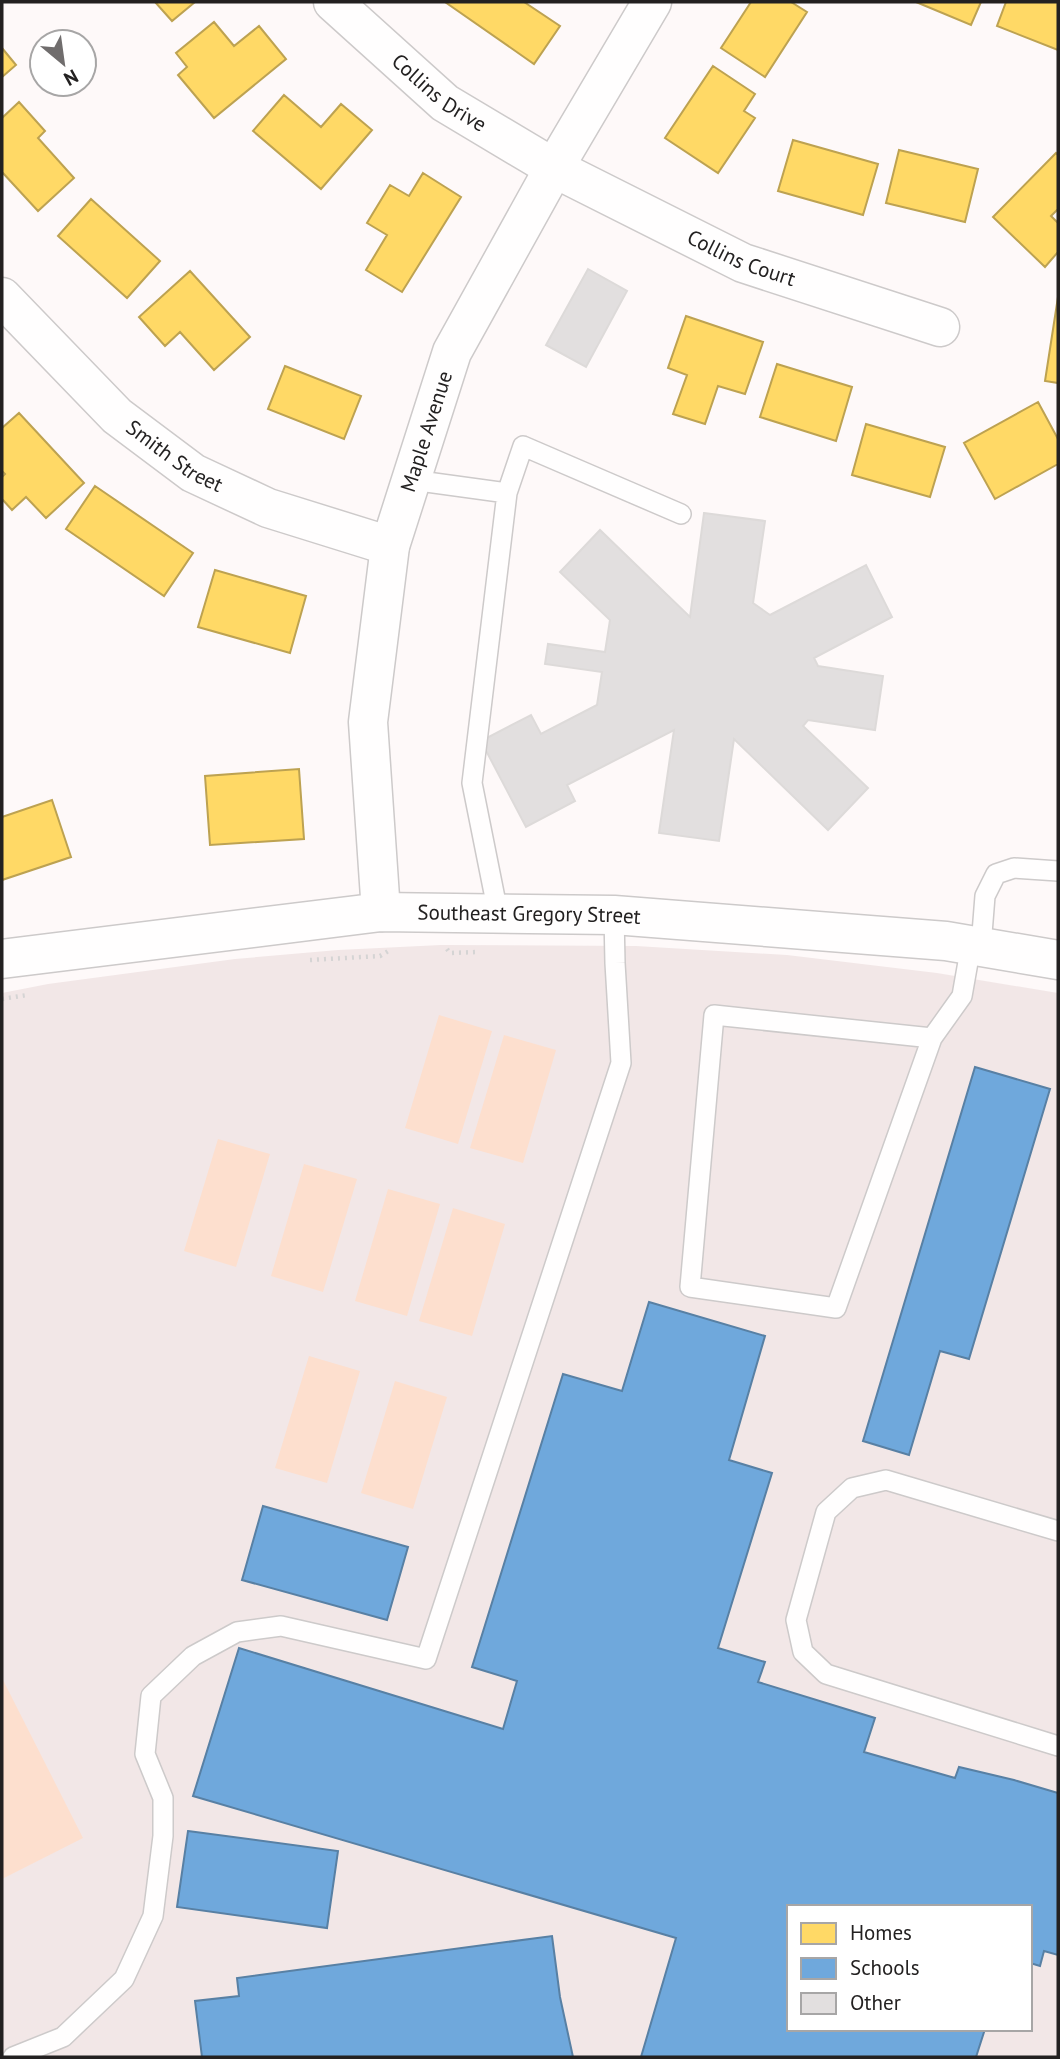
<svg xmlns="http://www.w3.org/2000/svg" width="1060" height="2059" viewBox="0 0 1060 2059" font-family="'PT Sans',sans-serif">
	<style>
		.built { fill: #f2e7e7; fill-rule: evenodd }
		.garden { fill: #fddfce }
		.homes { fill: #ffd966; stroke: #bda251; stroke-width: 2 }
		.schools { fill: #6fa8dc; stroke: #5880a4; stroke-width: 2 }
		.building { fill: #e2dfdf; stroke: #dddad9; stroke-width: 2 }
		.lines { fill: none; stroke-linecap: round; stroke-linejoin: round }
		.lane-casing { stroke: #cdcaca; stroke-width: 22 }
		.street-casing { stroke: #cdcaca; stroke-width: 41 }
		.path { stroke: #d5d4d4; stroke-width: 4.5; stroke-dasharray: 2 5; stroke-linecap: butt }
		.lane { stroke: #fffefe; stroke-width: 19 }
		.street { stroke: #fffefe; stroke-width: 38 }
		.labels { text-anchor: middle; stroke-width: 7; stroke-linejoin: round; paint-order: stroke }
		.street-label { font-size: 21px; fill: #232121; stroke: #fff }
	</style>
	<rect width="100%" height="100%" fill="#fef9f9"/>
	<path class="built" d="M441 945 636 946 787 955 937 973 1058 993V2057H2V993L48 984 235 959 338 950ZM789 1907H1030V2029H789Z"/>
	<path class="garden" d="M439 1015 492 1031 458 1144 405 1128Z
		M504 1035 556 1050 523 1163 470 1148Z
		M218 1139 270 1154 236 1267 184 1251Z
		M304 1164 357 1179 323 1292 271 1276Z
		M388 1189 440 1204 407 1316 355 1301Z
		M453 1208 505 1224 472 1336 419 1321Z
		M309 1356 360 1371 327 1483 275 1468Z
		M395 1381 447 1397 413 1509 361 1493Z
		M2 1678 83 1838 2 1879Z"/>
	<path class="homes" d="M155 2H195L172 21Z
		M445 2H524L560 26 534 64Z
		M751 2H791L807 12 765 77 721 48Z
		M916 2H981L971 25Z
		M1006 2H1058V50L997 26Z
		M214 22 234 46 259 26 286 59 214 118 178 75 187 67 176 53Z
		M2 48 16 65 2 77Z
		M713 66 755 94 744 111 755 118 718 173 665 138Z
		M284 95 321 127 341 104 372 130 321 189 253 131Z
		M19 102 45 131 38 138 74 178 38 211 2 172V118Z
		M793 140 878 164 863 215 778 191Z
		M899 150 978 169 965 222 886 203Z
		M1056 153 1058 155V209L1051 216 1058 223V252L1045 267 993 217Z
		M423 173 461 197 402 292 366 270 387 235 367 223 390 185 409 196Z
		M91 199 160 261 127 298 58 236Z
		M190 271 250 337 214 370 180 332 165 346 139 317Z
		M1058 297V383L1045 381Z
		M686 316 763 342 745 394 718 386 705 424 673 414 687 375 668 368Z
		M777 364 852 387 836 441 760 417Z
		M285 366 361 396 344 439 268 409Z
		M1038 402 1058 439V464L995 499 964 443Z
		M19 413 84 483 46 518 26 497 12 510 2 499V477L5 474 2 471V428Z
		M866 424 945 447 930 497 852 475Z
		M95 486 193 553 164 596 66 529Z
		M215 570 306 596 290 653 198 627Z
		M299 769 304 839 210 845 205 776Z
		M52 800 71 857 2 880V817Z"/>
	<path class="schools" d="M975 1067 1050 1089 969 1359 940 1351 909 1455 863 1441Z
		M649 1302 765 1336 729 1460 772 1473 718 1648 765 1662 758 1682 875 1718 864 1752 955 1778 959 1767 1014 1780 1058 1793V1955L1044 1951 1040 1966 1030 1963V1907H789V2029H985L976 2057H641L676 1938 193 1796 239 1648 503 1729 517 1681 472 1667 563 1374 622 1391Z
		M263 1506 408 1547 387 1620 242 1580Z
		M188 1831 338 1851 327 1928 177 1907Z
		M552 1936 560 1997 573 2057H202L195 2001 239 1996 237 1978Z"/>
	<path class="building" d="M588 269 627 291 586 367 546 345Z
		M704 513 765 521 753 603 770 615 866 565 892 617 814 658 818 666 883 676 875 730 808 720 803 726 868 788 828 830 734 739 719 841 659 833 674 730 567 785 575 801 526 827 481 741 531 715 541 734 597 705 602 672 545 664 548 644 605 652 610 620 560 572 600 530 690 617Z"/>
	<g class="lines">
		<defs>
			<path id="lane" d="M412 480 507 493 472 783 498 913
				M507 493 523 446 681 514
				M981 946 985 896 996 874 1014 868 1058 871
				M932 1038 714 1015 690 1287 836 1308 932 1038 962 996 971 945
				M1058 1531 886 1480 852 1488 826 1512 796 1620 803 1652 826 1674 1058 1746
				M13 2057 63 2037 124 1979 153 1916 163 1836V1798L145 1754 151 1696 193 1656 237 1632 281 1626 426 1659 621 1063 615 963 614 915"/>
			<g id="street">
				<path id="s1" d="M333 2 445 103 554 168 743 263 940 327"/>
				<path id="s2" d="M2 297 117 416 193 473 268 508 390 546"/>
				<path id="s3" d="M381 912 368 722 390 546 452 352 554 168 652 2"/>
				<path id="s4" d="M2 959 381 912 614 915 946 941 1058 960"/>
			</g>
		</defs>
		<use href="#lane" class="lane-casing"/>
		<use href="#street" class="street-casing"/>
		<path class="path" d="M447 949 450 953 478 952
			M310 960 380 956 390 950
			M2 999 27 995"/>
		<use href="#lane" class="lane"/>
		<use href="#street" class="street"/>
	</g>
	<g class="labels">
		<g class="street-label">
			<text dy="7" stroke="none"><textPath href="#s1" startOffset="140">Collins Drive</textPath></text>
			<text dy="7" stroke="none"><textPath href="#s1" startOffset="486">Collins Court</textPath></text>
			<text dy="7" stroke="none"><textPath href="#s3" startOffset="488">Maple Avenue</textPath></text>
			<text dy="7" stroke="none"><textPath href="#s2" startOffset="236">Smith Street</textPath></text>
			<text dy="7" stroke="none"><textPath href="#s4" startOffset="530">Southeast Gregory Street</textPath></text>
		</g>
	</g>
	<rect width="1060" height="2059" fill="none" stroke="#232121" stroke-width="7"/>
	<rect x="787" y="1905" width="245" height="126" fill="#ffffff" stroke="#a7a6a6" stroke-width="2"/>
	<rect x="801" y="1923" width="35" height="21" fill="#ffd966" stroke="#a7a6a6" stroke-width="2"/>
	<text x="850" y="1940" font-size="21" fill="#232121">Homes</text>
	<rect x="801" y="1958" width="35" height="21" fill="#6fa8dc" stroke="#a7a6a6" stroke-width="2"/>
	<text x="850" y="1975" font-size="21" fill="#232121">Schools</text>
	<rect x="801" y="1993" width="35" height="21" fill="#e2dfdf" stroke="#a7a6a6" stroke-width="2"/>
	<text x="850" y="2010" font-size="21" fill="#232121">Other</text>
	<g transform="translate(63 63) rotate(151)"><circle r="33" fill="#ffffff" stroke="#a7a6a6" stroke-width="2"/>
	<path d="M0-5L12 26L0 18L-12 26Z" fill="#706d6d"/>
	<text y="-10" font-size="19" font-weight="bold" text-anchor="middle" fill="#232121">N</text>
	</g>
</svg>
